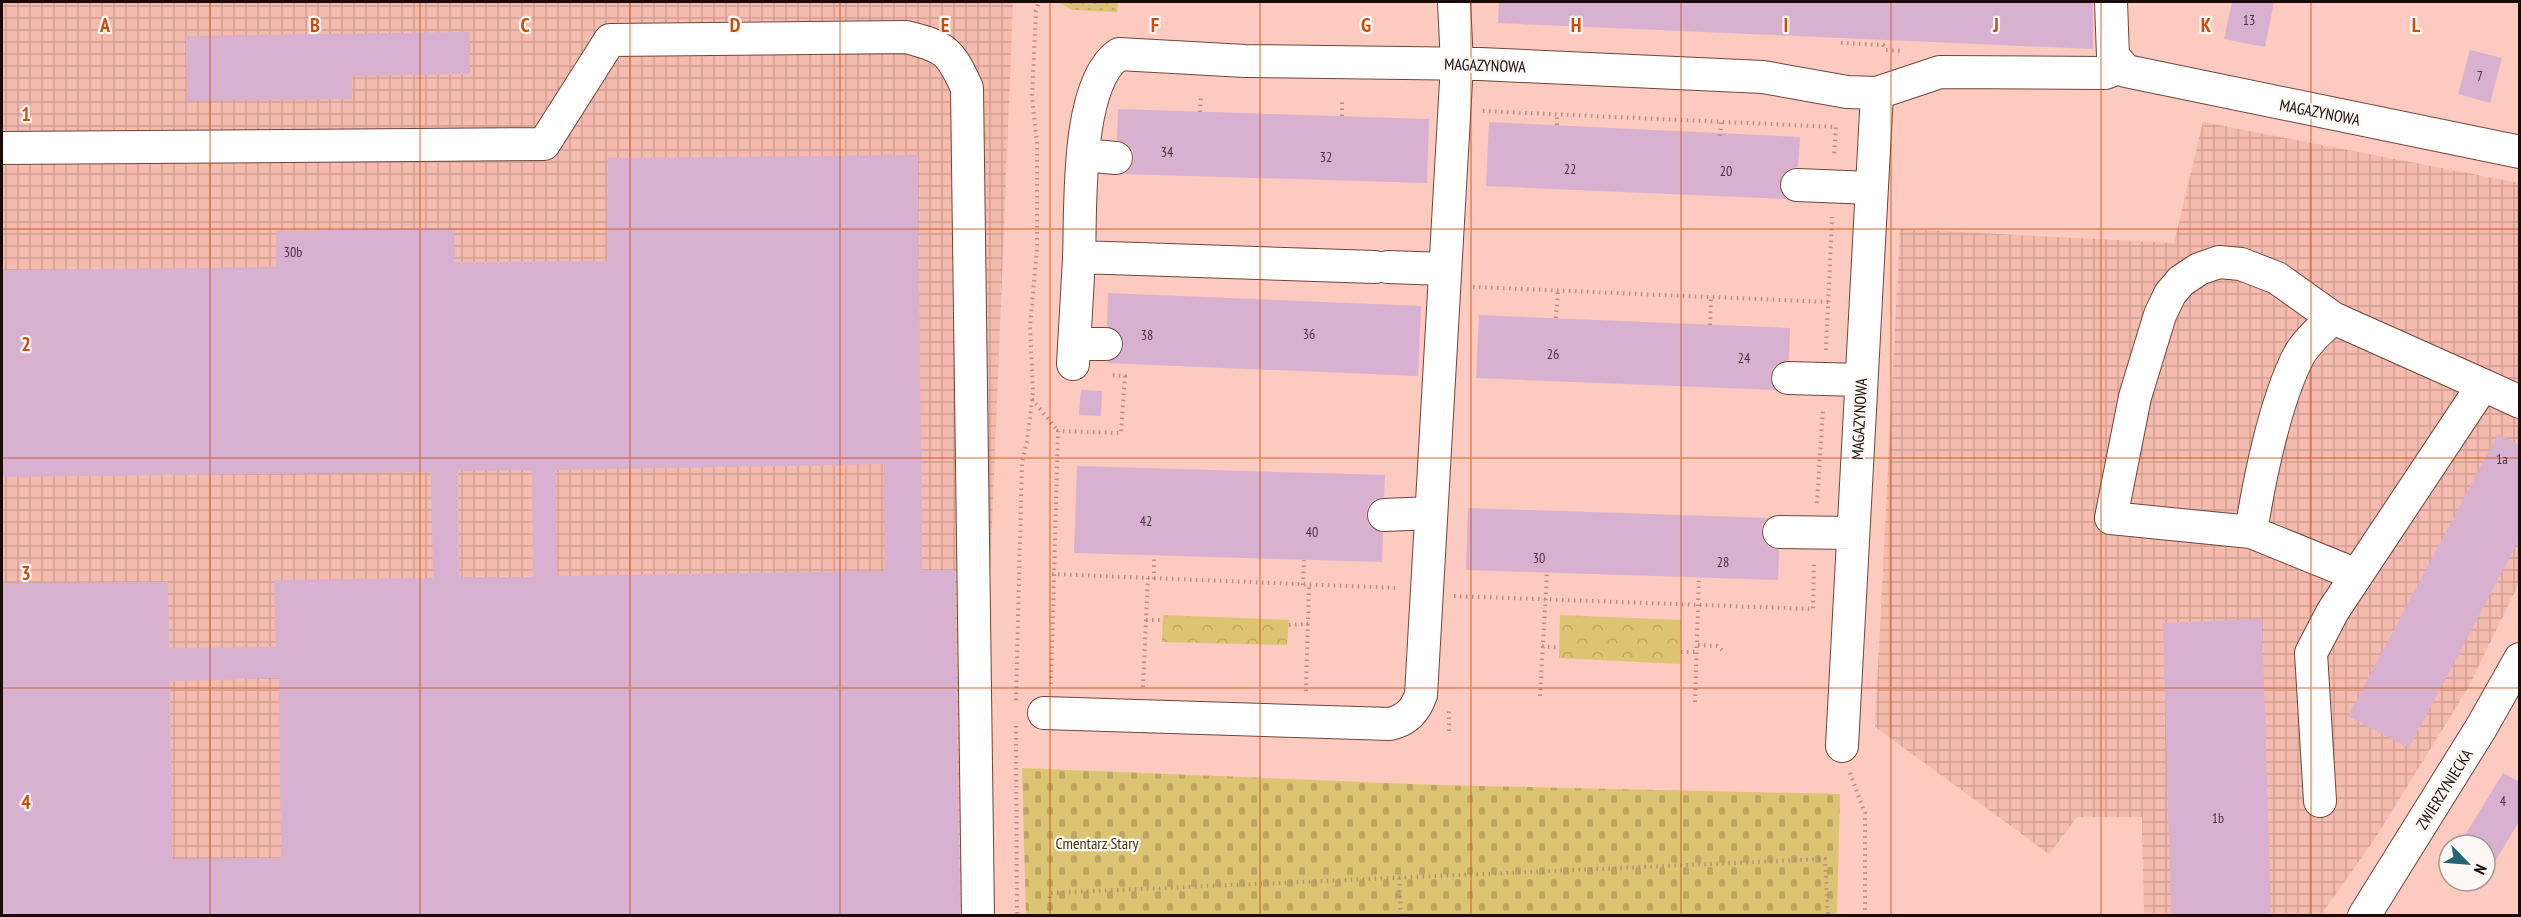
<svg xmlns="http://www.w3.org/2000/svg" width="2521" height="917" viewBox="0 0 2521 917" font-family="'PT Sans Narrow',sans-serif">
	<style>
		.industrial { fill: url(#industrial-grid) }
		.grass { fill: url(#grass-dots) }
		.cemetery { fill: url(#cemetery-stones) }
		.park { fill: url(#park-crowns) }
		.building { fill: #d7b1cf; fill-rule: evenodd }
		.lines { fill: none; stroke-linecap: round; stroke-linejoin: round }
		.minor-casing { stroke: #6f453c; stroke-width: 34 }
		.path { stroke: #b58d85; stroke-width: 4; stroke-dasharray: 1.5 4.5; stroke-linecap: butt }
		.minor { stroke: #fff; stroke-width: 32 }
		.grid { fill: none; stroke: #c94d0b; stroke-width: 1.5; stroke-opacity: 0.55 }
		.labels { text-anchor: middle; stroke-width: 4.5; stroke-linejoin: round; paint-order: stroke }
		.number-label { font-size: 14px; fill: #4a3439 }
		.street-label { font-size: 16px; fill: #1b0a07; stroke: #fdf8f6 }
		.park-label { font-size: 16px; fill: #3f340b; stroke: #fdf8f6 }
		.grid-label { font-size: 20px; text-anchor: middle; font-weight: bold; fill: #c94d0b; stroke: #fdf8f6; stroke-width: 4.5; stroke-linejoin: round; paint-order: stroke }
	</style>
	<defs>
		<pattern id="industrial-grid" width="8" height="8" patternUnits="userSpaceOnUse" patternTransform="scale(1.5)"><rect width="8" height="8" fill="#f5bbae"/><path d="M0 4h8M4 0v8" fill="none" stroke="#d19f94"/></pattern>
		<pattern id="grass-dots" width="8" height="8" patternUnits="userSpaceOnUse" patternTransform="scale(1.5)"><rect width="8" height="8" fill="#dcc473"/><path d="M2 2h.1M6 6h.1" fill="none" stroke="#bca762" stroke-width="1.8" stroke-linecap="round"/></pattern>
		<pattern id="cemetery-stones" width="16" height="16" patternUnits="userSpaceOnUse" patternTransform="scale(1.5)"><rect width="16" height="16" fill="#dcc473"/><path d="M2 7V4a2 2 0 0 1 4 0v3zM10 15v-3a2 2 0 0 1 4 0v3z" fill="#bca762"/></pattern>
		<pattern id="park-crowns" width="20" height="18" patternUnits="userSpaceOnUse" patternTransform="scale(1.5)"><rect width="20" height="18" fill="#dcc473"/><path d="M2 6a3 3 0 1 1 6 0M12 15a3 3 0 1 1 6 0" fill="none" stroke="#bca762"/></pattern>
	</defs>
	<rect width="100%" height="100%" fill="#fdcabf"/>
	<path class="industrial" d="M2 2H1013L988 626 991 915 2 916Z
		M2203 122 2519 183V583L2469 686 2376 837 2321 915H2144L2142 817H2077L2049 854 1875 727 1900 229 2174 243Z"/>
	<path class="grass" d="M1058 2H1118L1117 12 1072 10Z"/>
	<path class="cemetery" d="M1022 768 1436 785 1840 794 1837 915H1026Z"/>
	<path class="park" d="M1163 615 1289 620 1287 645 1162 642Z
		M1560 615 1681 620 1680 664 1559 658Z"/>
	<path class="building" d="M1499 2H2093V49L1498 23Z
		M2232 2H2274L2265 47 2224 39Z
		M470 32V74L352 76V99L187 101 186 36Z
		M2470 50 2502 58 2490 103 2458 94Z
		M1118 109 1429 119 1427 183 1124 174 1131 168 1134 159 1133 151 1127 144 1117 140Z
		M1489 122 1800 137 1798 167 1788 169 1782 176 1779 185 1786 199 1486 186Z
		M918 155 922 570H955L960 915H2V583L168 582 169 648 276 647 274 580 433 578 431 472 2 477V270L276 267V231L455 228V262L607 261 608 158ZM884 464 885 571 557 576 555 470ZM532 470 533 577H459L458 471ZM279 678 281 858 172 859 170 681Z
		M1108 293 1421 306 1418 376 1105 363 1121 353 1124 345 1121 335 1107 326Z
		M1479 315 1790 328 1789 360 1779 363 1772 369 1770 378 1776 390 1476 378Z
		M1081 390 1102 391 1101 416 1079 415Z
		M2498 434 2520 445V538L2409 748 2348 716Z
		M1077 466 1385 475 1384 497 1374 500 1368 506 1366 515 1369 525 1383 533 1382 562 1074 553Z
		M1468 508 1769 518 1763 523 1761 532 1764 541 1769 547 1779 550 1778 580 1466 570Z
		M2262 619 2271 915H2171L2163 623Z
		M2503 773 2520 782V820L2485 878V845H2459Z"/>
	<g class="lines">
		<defs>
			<path id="minor" d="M2111 2 2113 56 2126 71 2520 152
				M2 148 544 144 610 40 906 37C946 47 950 51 967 88L978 916
				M1083 155 1116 158
				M1797 185 1871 188
				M1079 257 1375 267
				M1388 267 1445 269
				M1074 344H1106
				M1073 364C1075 329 1077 294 1079 259 1081 210 1075 84 1119 54L1245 61 1480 64 1763 77 1847 92 1877 93 1940 72 2105 73 2121 67
				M1788 378 1861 380
				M1384 515 1431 513
				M1779 532 1853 533
				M2251 532C2259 481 2275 401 2299 355 2307 341 2321 329 2333 318
				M2357 575 2251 532 2111 518 2135 397 2160 315 2170 294 2181 281 2199 269 2219 262 2241 264 2277 278 2333 318 2483 385
				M1044 713 1390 724C1407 720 1415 711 1421 695L1457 64 1454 2
				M1842 746 1877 93
				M2320 801 2311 653 2333 611 2483 385 2520 402
				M2364 916 2481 728 2520 659"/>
		</defs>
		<use href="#minor" class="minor-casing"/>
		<path class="path" d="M1841 43 1883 45 1886 50 1904 51
			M1483 111 1836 127 1834 156
			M1200 112 1201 96
			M1342 116V102
			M1557 125V115
			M1720 136 1721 122
			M1473 287 1829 302
			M1556 318 1558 290
			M1710 325 1711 297
			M1826 350 1832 217
			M1032 399 1058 431
			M1817 503 1823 408
			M1052 574 1398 588
			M1154 579V555
			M1303 585 1304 560
			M1454 596 1813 609 1814 561
			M1146 620H1163
			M1289 625 1308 624
			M1698 645 1717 646 1726 653
			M1542 646 1560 648
			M1681 652H1697
			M1051 684 1058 431 1121 433 1125 376 1109 375
			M1143 687 1148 578
			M1306 691 1309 586
			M1540 696 1547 573
			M1016 700 1022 462 1027 442 1033 392 1030 327 1037 248V143L1032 98 1036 11 1039 2
			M1695 702 1699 578
			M1016 726 1017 916
			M1449 731V707
			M1850 773 1865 813V916
			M1399 878 1401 916
			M1049 916 1050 893 1825 859 1828 916"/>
		<use href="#minor" class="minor"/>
	</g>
	<path class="grid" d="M210 2V916M420 2V916M630 2V916M840 2V916M1050 2V916M1260 2V916M1471 2V916M1681 2V916M1891 2V916M2101 2V916M2311 2V916M2 229H2520M2 458H2520M2 688H2520"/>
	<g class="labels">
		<g class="number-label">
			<text x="2249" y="25">13</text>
			<text x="2480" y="81">7</text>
			<text x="1167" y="157">34</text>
			<text x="1326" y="162">32</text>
			<text x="1570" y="174">22</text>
			<text x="1726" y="176">20</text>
			<text x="293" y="257">30b</text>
			<text x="1309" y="339">36</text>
			<text x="1147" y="340">38</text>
			<text x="1553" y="359">26</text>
			<text x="1744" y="363">24</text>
			<text x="2502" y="464">1a</text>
			<text x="1146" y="526">42</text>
			<text x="1312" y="537">40</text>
			<text x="1539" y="563">30</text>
			<text x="1723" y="567">28</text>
			<text x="2503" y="806">4</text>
			<text x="2218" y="823">1b</text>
		</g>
		<g class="street-label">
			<text transform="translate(1485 65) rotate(2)" y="6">MAGAZYNOWA</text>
			<text transform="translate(2320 112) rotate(11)" y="6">MAGAZYNOWA</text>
			<text transform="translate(1859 419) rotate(-87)" y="6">MAGAZYNOWA</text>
			<text transform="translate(2444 789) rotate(-58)" y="6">ZWIERZYNIECKA</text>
		</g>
		<g class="park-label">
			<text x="1097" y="849">Cmentarz Stary</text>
		</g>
	</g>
	<g class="grid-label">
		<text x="105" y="32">A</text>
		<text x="315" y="32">B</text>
		<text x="525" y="32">C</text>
		<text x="735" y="32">D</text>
		<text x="945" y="32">E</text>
		<text x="1155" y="32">F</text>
		<text x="1366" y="32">G</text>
		<text x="1576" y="32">H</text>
		<text x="1786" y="32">I</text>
		<text x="1996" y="32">J</text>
		<text x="2206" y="32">K</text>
		<text x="2416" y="32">L</text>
		<text x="26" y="121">1</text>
		<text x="26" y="351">2</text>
		<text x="26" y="580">3</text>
		<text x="26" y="809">4</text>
	</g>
	<rect width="2521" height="917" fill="none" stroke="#1b0a07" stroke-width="6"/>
	<g transform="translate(2467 863) rotate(115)"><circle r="28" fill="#fdf8f6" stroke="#a39996" stroke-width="1.5"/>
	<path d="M0-4.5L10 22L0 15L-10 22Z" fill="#1f6775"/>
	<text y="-9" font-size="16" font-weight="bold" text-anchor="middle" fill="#1b0a07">N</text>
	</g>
</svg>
